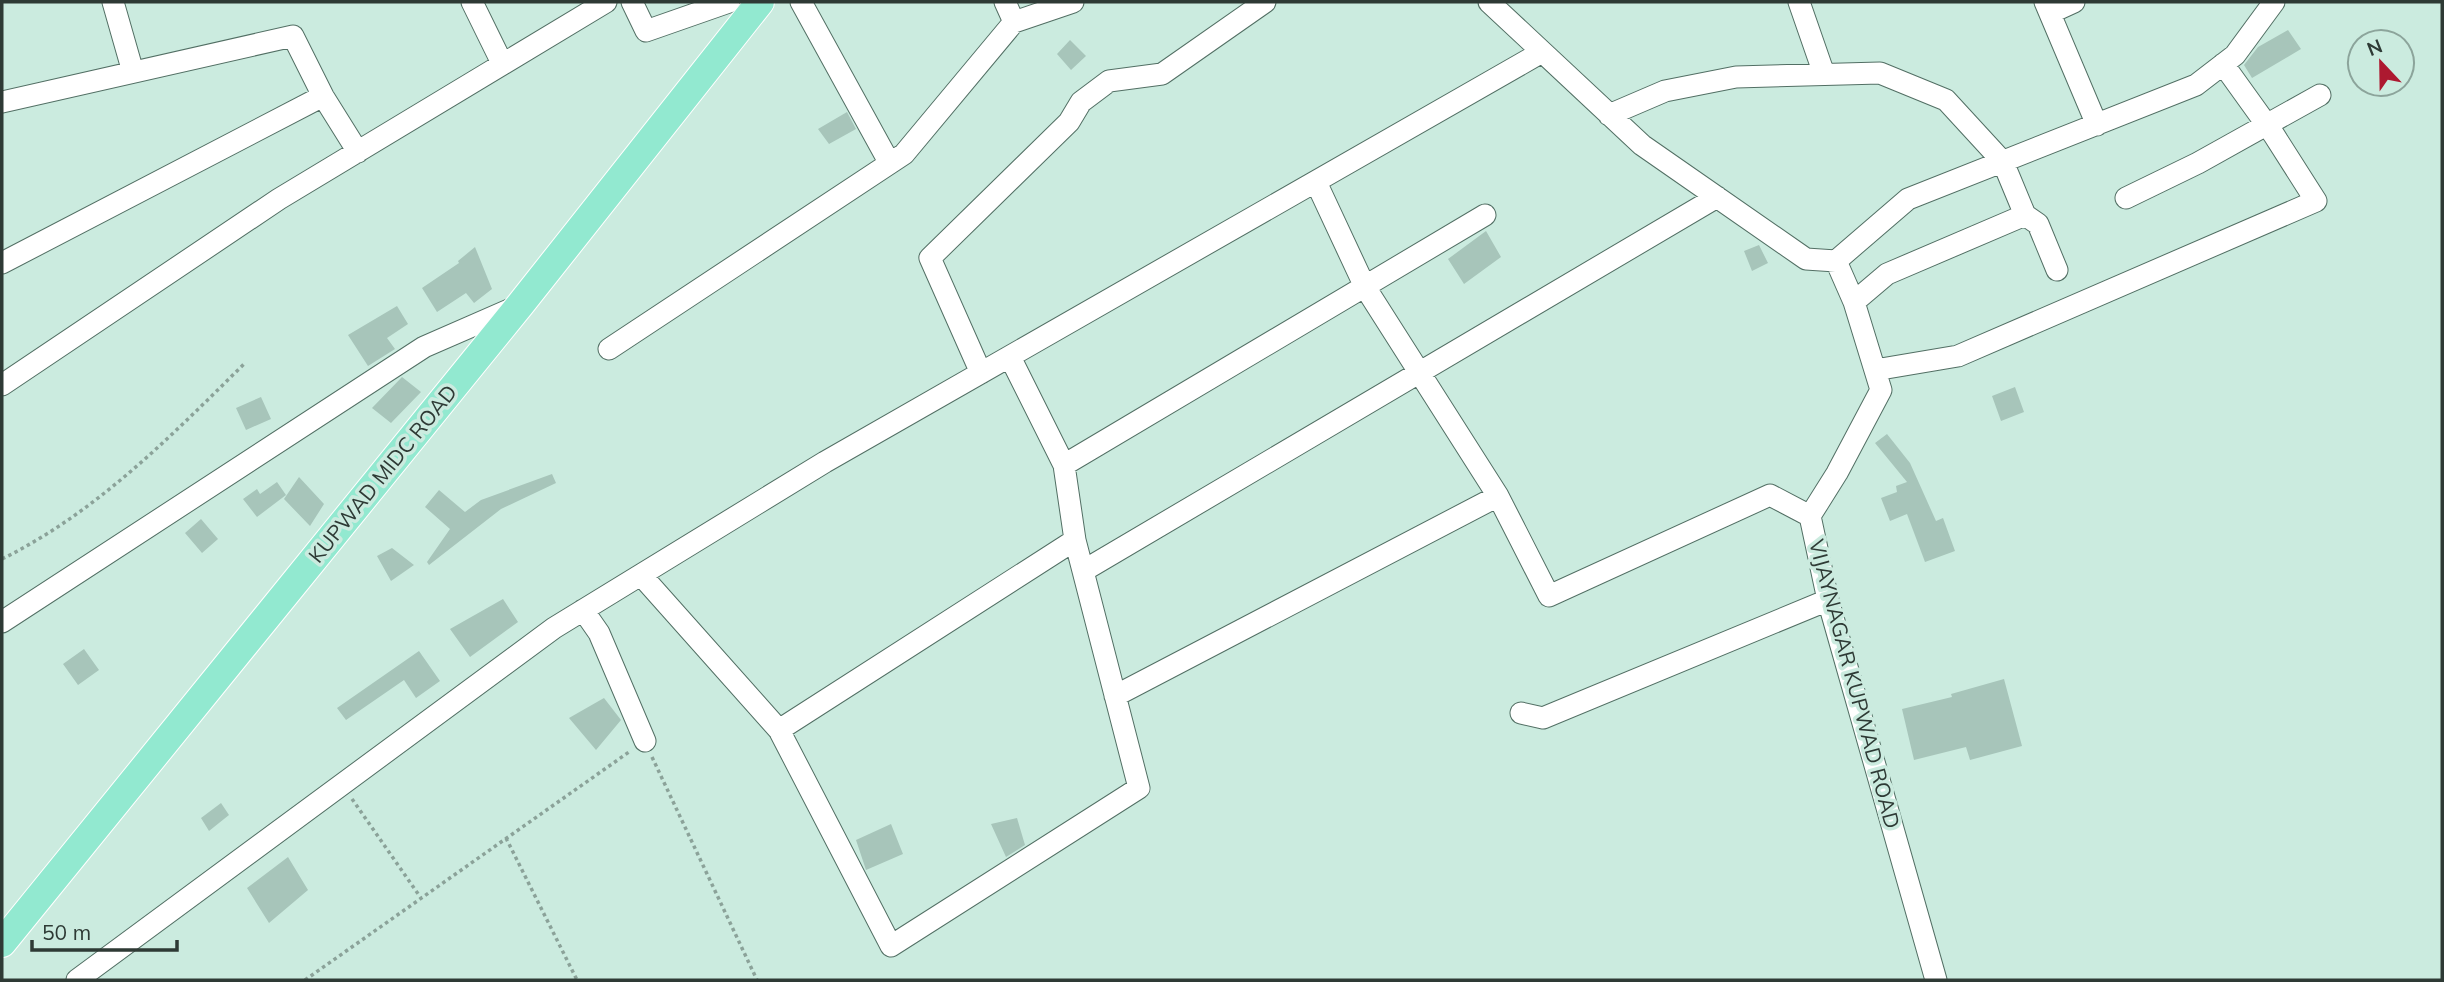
<svg xmlns="http://www.w3.org/2000/svg" width="2444" height="982" viewBox="0 0 2444 982" font-family="Mulish,sans-serif">
	<style>
		.building { fill: #a7c5ba }
		.lines { fill: none; stroke-linecap: round; stroke-linejoin: round }
		.minor-casing { stroke: #526f64; stroke-width: 23 }
		.major-casing { stroke: #fff; stroke-width: 30 }
		.path { stroke: #8ba299; stroke-width: 3.5; stroke-dasharray: 3.5 3.5; stroke-linecap: butt }
		.minor { stroke: #fff; stroke-width: 21 }
		.major { stroke: #92e9d0; stroke-width: 28 }
		.labels { text-anchor: middle; stroke-width: 7; stroke-linejoin: round; paint-order: stroke }
		.street-label { font-size: 21px; fill: #2e3a35; stroke: #cbebdf }
	</style>
	<rect width="100%" height="100%" fill="#cbebdf"/>
	<path class="building" d="M2288 30 2301 49 2252 78 2244 65 2258 47Z
		M1070 40 1086 56 1071 70 1057 54Z
		M847 112 856 129 829 144 818 129Z
		M1486 231 1501 257 1464 284 1448 259Z
		M1759 245 1768 263 1752 271 1744 251Z
		M475 247 492 289 474 303 466 293 437 312 422 288 459 263 458 261Z
		M397 306 408 324 387 338 395 349 368 366 348 335Z
		M402 377 421 392 391 423 372 408Z
		M2015 387 2024 412 2001 421 1992 396Z
		M261 397 271 419 246 430 236 408Z
		M1887 434 1910 463 1936 521 1943 518 1955 551 1925 562 1907 514 1890 521 1881 498 1897 492 1896 486 1907 482 1875 443Z
		M552 474 556 483 501 509 429 565 427 562 450 529 425 507 439 490 465 512 481 500Z
		M299 477 324 504 310 526 284 499Z
		M277 482 286 495 257 517 243 499 257 489 260 494Z
		M201 519 218 539 202 553 185 533Z
		M392 548 414 565 391 581 377 556Z
		M503 599 518 622 470 657 450 629Z
		M84 649 99 670 78 685 63 664Z
		M419 651 440 681 416 698 404 680 346 720 337 708Z
		M2004 679 2022 746 1970 760 1966 747 1914 760 1902 709 1952 697 1951 694Z
		M604 698 621 720 596 750 569 718Z
		M221 803 229 815 209 831 201 818Z
		M1017 818 1025 845 1006 857 991 824Z
		M891 824 903 854 866 870 856 840Z
		M288 857 308 890 269 923 247 888Z"/>
	<g class="lines">
		<defs>
			<path id="minor" d="M113 2 133 72
				M472 2 502 63
				M632 2 646 31 729 2
				M801 2 889 162
				M1005 2 1014 22 1073 2
				M1489 2 1642 145 1806 259 1836 261 1854 302 1881 390 1837 473 1810 516 1828 600 1936 980
				M1799 2 1824 74
				M2045 2 2097 125
				M2050 13 2074 2
				M2 102 293 36 323 96
				M1609 115 1665 91 1736 77 1880 73 1946 100 2003 162 2025 215 1887 274 1854 302
				M1316 182 1365 287 1498 496 1549 596 1770 495 1810 516
				M2126 198 2198 163 2320 95
				M2025 215 2038 224 2057 270
				M1836 261 1908 199 2196 85 2235 55 2274 2
				M2 263 323 96 358 152
				M609 349 904 154 1014 22
				M1010 357 1064 465 1485 215
				M1875 370 1958 356 2316 201 2274 135 2223 64
				M981 373 930 258 1069 122 1081 102 1109 81 1162 74 1265 2
				M2 385 279 199 606 2
				M1083 571 1717 197
				M641 575 779 730 1075 540 1064 465
				M583 610 599 633 645 741
				M2 622 424 347 518 306
				M1115 696 1498 496
				M1521 713 1543 718 1828 600
				M779 730 891 946 1139 788 1075 540
				M77 980 554 628 825 462 1542 52"/>
			<path id="major" d="M2 943 520 305 760 2"/>
		</defs>
		<use href="#minor" class="minor-casing"/>
		<use href="#major" class="major-casing"/>
		<path class="path" d="M2 559C97 512 170 437 245 363
			M652 757 757 980
			M352 799 421 898
			M506 838 577 980
			M305 980 629 752"/>
		<use href="#minor" class="minor"/>
		<use href="#major" class="major"/>
	</g>
	<g class="labels">
		<g class="street-label">
			<text transform="translate(383 474) rotate(-51)" y="7">KUPWAD MIDC ROAD</text>
			<text transform="translate(1854 684) rotate(75)" y="7">VIJAYNAGAR KUPWAD ROAD</text>
		</g>
	</g>
	<rect width="2444" height="982" fill="none" stroke="#2e3a35" stroke-width="7"/>
	<g transform="translate(2381 63) rotate(338)"><circle r="33" fill="#cbebdf" stroke="#8ca49b" stroke-width="2"/>
	<path d="M0-5L12 26L0 18L-12 26Z" fill="#ad1930"/>
	<text y="-10" font-size="19" font-weight="bold" text-anchor="middle" fill="#2e3a35">N</text>
	</g>
	<path d="M32 940v10h145v-10" fill="none" stroke="#2e3a35" stroke-width="3.5"/>
	<text x="42" y="940" font-size="21" fill="#2e3a35" stroke="#cbebdf" stroke-width="5" paint-order="stroke">50 m</text>
</svg>
